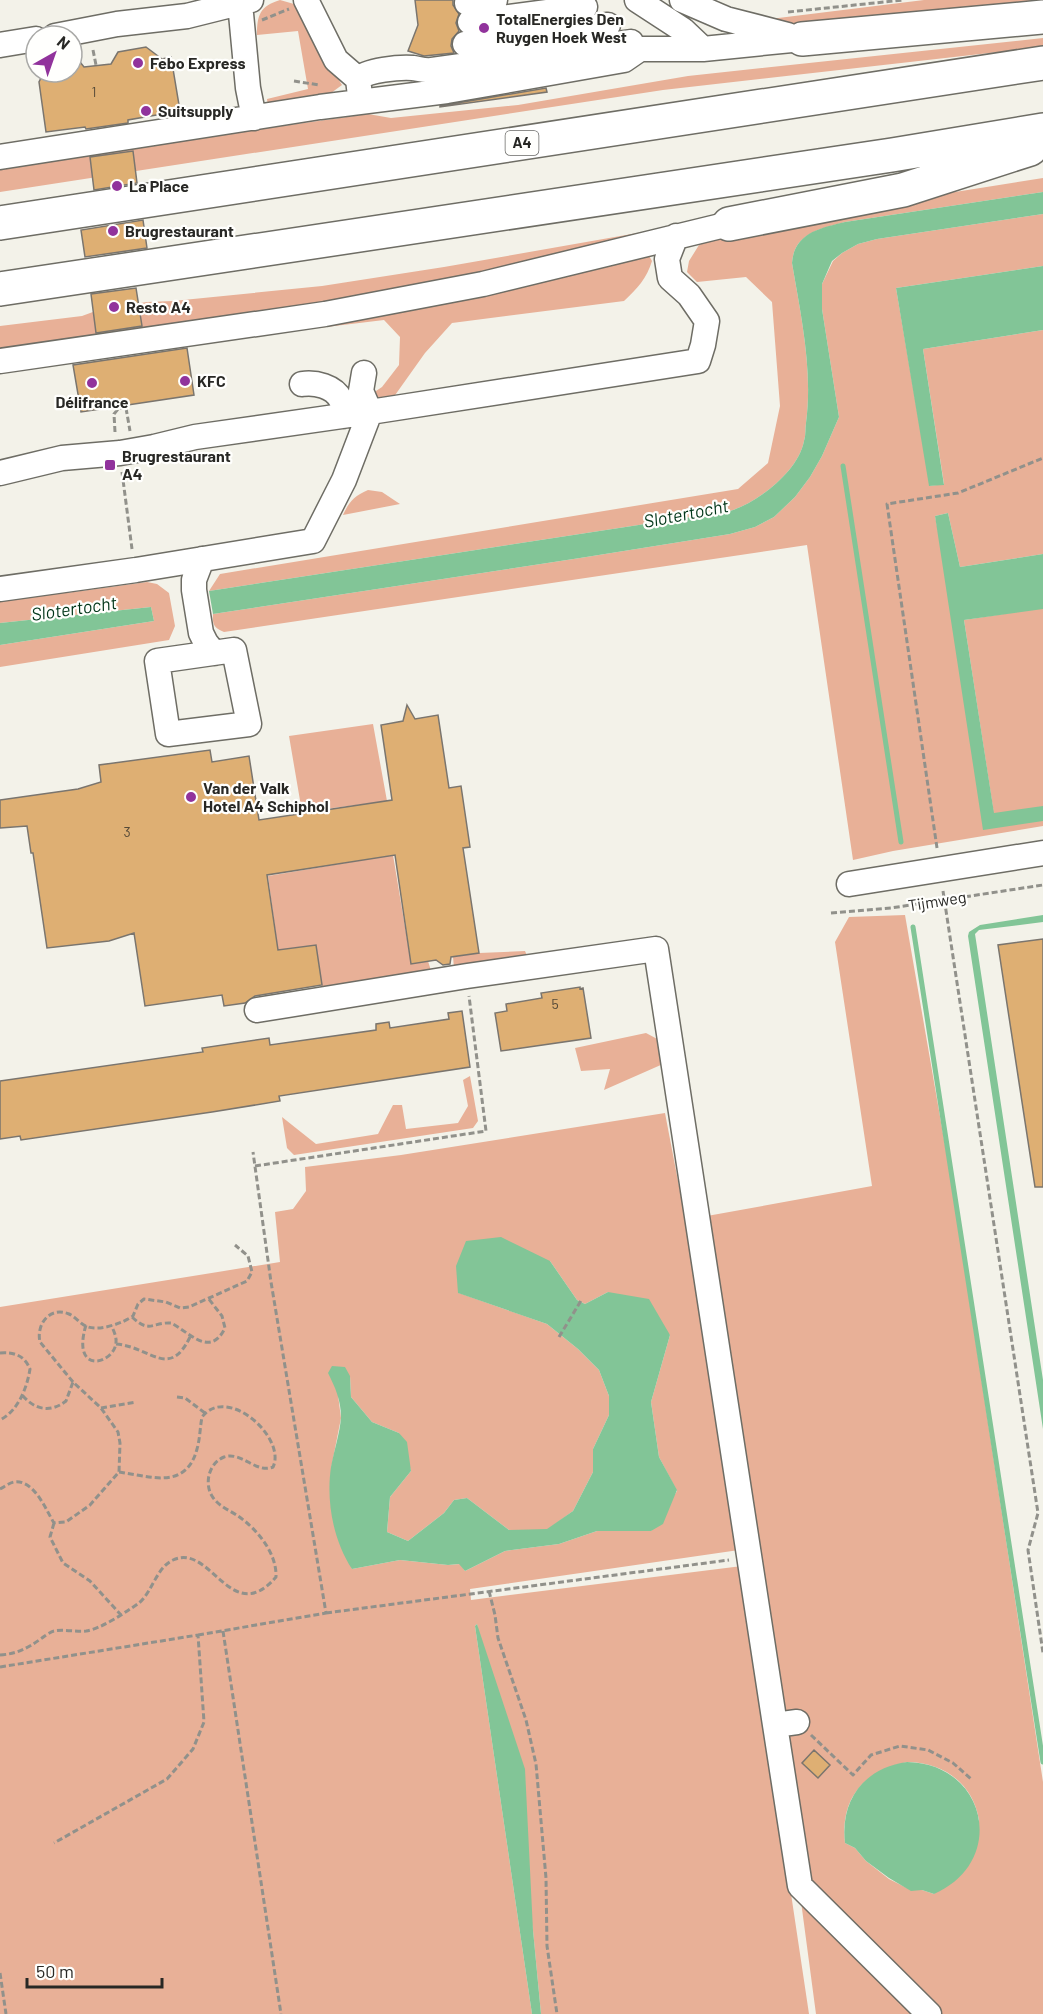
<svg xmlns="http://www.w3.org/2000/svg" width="1043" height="2014" viewBox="0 0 1043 2014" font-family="Barlow,sans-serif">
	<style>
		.green { fill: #e8b097; fill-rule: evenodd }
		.water { fill: #82c597 }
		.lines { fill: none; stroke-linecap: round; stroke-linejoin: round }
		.stream { stroke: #82c597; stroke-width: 5 }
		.building { fill: #deaf73; stroke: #7a756e; stroke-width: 1.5 }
		.minor-casing { stroke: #6e6d65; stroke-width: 27 }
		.highway-casing { stroke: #6e6d65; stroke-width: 36 }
		.path { stroke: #91918b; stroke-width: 3; stroke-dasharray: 6 3; stroke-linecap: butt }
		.minor { stroke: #fff; stroke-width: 24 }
		.highway { stroke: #fff; stroke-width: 33 }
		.poi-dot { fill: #91339c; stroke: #fffffd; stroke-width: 2 }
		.labels { text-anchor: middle; stroke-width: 4.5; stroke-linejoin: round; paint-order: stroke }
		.number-label { font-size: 14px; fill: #564a38 }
		.shield { fill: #fffffd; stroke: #686866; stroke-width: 1.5 }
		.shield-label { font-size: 15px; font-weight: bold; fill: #282825 }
		.poi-label { font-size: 16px; font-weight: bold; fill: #282825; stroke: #fffffd; text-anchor: start }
		.street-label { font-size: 16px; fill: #282825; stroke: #fffffd }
		.water-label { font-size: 18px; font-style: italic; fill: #003518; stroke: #fffffd }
	</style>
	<rect width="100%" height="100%" fill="#f3f2e9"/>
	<path class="green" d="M280 0 294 4 303 10 328 63 342 85 320 101 268 107 267 99 308 89 298 31 257 35C257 15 260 6 280 0Z
		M924 0H1043V7L796 29 762 20Z
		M1043 38V47L663 90 0 192V170L169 142 368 114 391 118 518 105 688 76Z
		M1043 178V192L845 222C820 229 794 233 792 263 801 316 813 370 806 423 805 429 806 435 804 441 798 472 758 502 730 511L209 591 220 574 738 489 768 463 780 406 772 302 746 277 697 282 687 272 689 261 699 245 718 236 785 219Z
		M825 200 441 286 0 352V326L82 316 101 309 147 302 173 301 322 286 444 267Z
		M1043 214V266L896 288 930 486 944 484 923 349 1043 330V554L960 567 948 513 935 516 994 814 964 620 1043 608V826L893 851 853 860 807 545 224 632C215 628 212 625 213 614L580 558 730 534 755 527 774 517 795 497 810 477 822 456 839 417 822 309V284L833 261 842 253 858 244 877 239Z
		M648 254 652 261C647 278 637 289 624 301L452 323 425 353 393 398 377 401 370 395 382 387 399 365 400 337 384 320 318 328 316 323Z
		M368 490 382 492 400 504 343 515C349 502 354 496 368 490Z
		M147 582 157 584 169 593 175 626 169 640 0 667V645L154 621 151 607 0 623V596L55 590 66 593Z
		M373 724 387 801 302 812 289 736Z
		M393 855 411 963 428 961 432 974 322 988 316 945 278 950 268 876Z
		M905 915 950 1174 1043 1782V2014H816L753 1541 707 1216 872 1186 835 942 849 917ZM907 1762C944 1762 973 1784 979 1820L934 1894 922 1890H911L889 1879 866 1861 855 1848 845 1843C840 1797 865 1771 907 1762Z
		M525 951 528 958 454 968 453 957 479 953Z
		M646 1033 661 1041 663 1064 604 1090 610 1069 581 1071 575 1048Z
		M470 1076 478 1121 473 1128 294 1155 287 1148 282 1117 316 1144 378 1134 393 1105H402L406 1129 458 1123 468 1106 463 1080Z
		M665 1113 707 1333 739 1550 470 1589 471 1600 742 1566 809 2014H541L533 1930 477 1624 475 1626 532 2014H0V1307L280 1262 275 1212 293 1209 306 1191 305 1167 401 1155ZM550 1261 577 1300 585 1304 608 1292 670 1335 651 1402 659 1457 677 1491 651 1531H597L559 1544 505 1551 465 1571 460 1564 448 1565 400 1560 352 1569 331 1469 341 1418 338 1395 350 1376 351 1397 372 1422 399 1433 411 1471 390 1497 387 1532 408 1541 444 1513 454 1500 467 1498 509 1530H547L573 1511 593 1472V1449L609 1415V1396L599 1370 578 1349 547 1324 459 1293Z"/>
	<path class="water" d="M1043 192V214L877 239 858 244 842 253 832 261 822 284V309L839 417 822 456 810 477 795 497 774 517 755 527 730 534 580 558 213 614 209 591 730 511C758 502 798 472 804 441 806 435 805 429 806 423 813 370 801 316 792 263 794 233 820 228 845 222Z
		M1043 266V330L923 349 944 485 929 486 896 288Z
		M948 513 960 567 1043 554V609L964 620 994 813 1043 806V821L983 830 935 516Z
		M151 607 154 621 0 645V623Z
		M1043 915V922L979 930 975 934 1043 1380V1429L968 936 969 932 980 925Z
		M501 1237 550 1261 577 1300 585 1304 608 1292 649 1299 670 1335 651 1402 659 1457 677 1490 663 1524 651 1531H597L559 1544 505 1551 465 1571 459 1564 448 1565 400 1560 352 1569C333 1540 326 1501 331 1467 334 1450 340 1433 341 1417 341 1400 335 1387 328 1373L332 1366 345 1367 350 1376 351 1397 372 1422 399 1433 407 1442 411 1471 390 1497 387 1532 408 1541 444 1513 454 1500 467 1498 509 1530 547 1529 573 1511 593 1472V1449L609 1415V1396L599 1370 578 1349 547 1324 458 1293 456 1266 466 1241Z
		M477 1624 525 1769 533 1930 541 2014H532L475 1626Z
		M907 1762C987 1763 1008 1862 934 1894L922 1890 911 1891 889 1878 866 1861 855 1848 845 1843C840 1800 864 1768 907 1762Z"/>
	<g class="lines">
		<path class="stream" d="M843 466 901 842
			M913 927 1043 1762"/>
	</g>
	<path class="building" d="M415 0H453V5L459 14 456 23 459 31 452 39 451 46 454 53 424 56 408 51 418 25Z
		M146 47 162 59 171 57 180 111 128 120V123L86 129 85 127 46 132 39 82 44 72H72V52L84 67 111 64 118 52Z
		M546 88 547 92 440 107V106Z
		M133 151 137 183 94 190 90 157Z
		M143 220 147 248 85 257 81 230Z
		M136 288 142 326 96 333 91 294Z
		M187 348 194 395 81 412 73 365Z
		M407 705 415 719 438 715 449 788 461 786 470 847 463 848 479 953 451 957 450 964 443 965 436 960 411 964 395 855 267 875 278 950 316 945 322 985 255 996 245 1003 224 1006 222 995 145 1006 134 933 109 941 47 948 33 853H31L27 826 0 828V800L78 789 101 782 99 765 210 750 212 762 249 756 259 820 392 800 381 725 403 721Z
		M1043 939V1187H1035L998 945Z
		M580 987V989L583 988 591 1038 501 1051 495 1013 507 1011 506 1004 542 998 541 993Z
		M462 1011 470 1067 279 1096 280 1101 212 1112 21 1140 20 1136 0 1139V1081L203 1052 202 1048 269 1038 270 1045 376 1030V1024L389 1022 390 1028 449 1019 448 1013Z
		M814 1750 830 1765 818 1778 802 1763Z"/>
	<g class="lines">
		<defs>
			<path id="minor" d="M306 0 336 60 358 79 360 96
				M637 0 683 30 703 49
				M682 0 726 19 788 35
				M240 3 248 88 254 118
				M467 3 495 0
				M470 22 585 7
				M55 36 117 24 187 16 251 0
				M465 44 608 25
				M0 45 36 39
				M358 79C367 70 399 67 413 68 420 69 424 71 432 70L631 42
				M0 157 320 107 447 91 624 60 640 49H703L802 39
				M0 361 325 314 483 284 729 224
				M302 384C315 382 334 386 341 400 343 404 343 411 343 416
				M0 473 62 458 120 453 154 447 195 437 370 412 698 361 703 345 707 321 689 295 670 278 667 259 676 236
				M202 559 194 580V590L201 633 206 643 214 653
				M0 589 136 570 313 541 344 480 370 412 361 391 364 373
				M234 650 249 724 168 734 157 661Z
				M849 884 1043 853
				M257 1010 467 976 656 949 775 1725 797 1722
				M775 1725 800 1886 929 2014"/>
			<path id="highway" d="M802 39 1043 17
				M0 223 1043 63
				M729 224 903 190 1030 149
				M0 289 892 155 1043 130"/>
		</defs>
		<use href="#minor" class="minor-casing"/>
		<use href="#highway" class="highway-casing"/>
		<path class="path" d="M788 12 903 0
			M262 20 289 9
			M93 50 96 65
			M294 81 319 85
			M126 408 130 431
			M115 432 114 414 119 408H126V406
			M122 472 132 549
			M937 848 887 504 958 493 1043 458
			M943 891 1038 1513 1028 1550 1043 1653
			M831 913 891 908 1043 885
			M255 1166 486 1131 469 996
			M132 1317C150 1334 152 1322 171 1323 188 1331 210 1359 225 1328L222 1316 208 1298
			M86 1325C70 1378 118 1363 116 1340 116 1335 113 1330 112 1326
			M559 1337 582 1299
			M116 1344C151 1347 169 1380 190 1337
			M0 1353C14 1352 24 1355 30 1369 27 1388 18 1411 0 1420
			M73 1382 40 1342C36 1325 49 1306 69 1314 76 1317 81 1325 88 1327 101 1331 123 1323 133 1316L138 1304 144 1299 166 1302 180 1308 189 1307 247 1281 252 1272 248 1256 235 1245
			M177 1397 185 1398 205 1413
			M101 1408 136 1402
			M0 1489C4 1487 9 1483 14 1482 34 1479 46 1510 54 1523L66 1522 90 1505 119 1472 120 1443 118 1432 101 1408 73 1382 66 1401C51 1413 35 1410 23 1396
			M54 1523 50 1537 63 1563 90 1581 121 1615
			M489 1591 495 1615 498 1638 526 1720 536 1764 546 1878 547 1946 557 2014
			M326 1613 729 1560
			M223 1631 281 2014
			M198 1635 326 1613 271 1282 253 1152
			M0 1655C17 1654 28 1648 42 1638 45 1636 50 1632 54 1631 64 1629 76 1632 86 1631 101 1629 126 1612 139 1603 153 1591 156 1568 173 1560 211 1542 231 1629 276 1577 277 1553 257 1529 238 1516 229 1510 218 1506 212 1496 204 1483 209 1463 224 1457 242 1451 256 1474 273 1467 287 1438 227 1384 202 1417 200 1427 200 1439 197 1449 186 1491 149 1476 119 1472
			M0 1667 198 1635 204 1722 193 1749 167 1779 54 1843
			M811 1735 853 1775 871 1755 900 1746 928 1750 953 1763 971 1779
			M0 1973 6 2014"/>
		<use href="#minor" class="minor"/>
		<use href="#highway" class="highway"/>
	</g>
	<g class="poi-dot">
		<circle cx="484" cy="28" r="6"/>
		<circle cx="138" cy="63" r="6"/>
		<circle cx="146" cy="111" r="6"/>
		<circle cx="117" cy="186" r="6"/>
		<circle cx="113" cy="231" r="6"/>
		<circle cx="114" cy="307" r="6"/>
		<circle cx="185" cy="381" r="6"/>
		<circle cx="92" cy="383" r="6"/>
		<rect x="104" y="459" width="12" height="12" rx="3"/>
		<circle cx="191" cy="797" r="6"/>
	</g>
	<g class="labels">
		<g class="number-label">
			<text x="94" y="97">1</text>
			<text x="127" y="837">3</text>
			<text x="555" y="1009">5</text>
		</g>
		<rect class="shield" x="505.5" y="131" width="33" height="24" rx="4.5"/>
		<g class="shield-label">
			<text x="522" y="148">A4</text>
		</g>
		<g class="poi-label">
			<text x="496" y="25">TotalEnergies Den<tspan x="496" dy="18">Ruygen Hoek West</tspan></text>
			<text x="150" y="69">Febo Express</text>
			<text x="158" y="117">Suitsupply</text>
			<text x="129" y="192">La Place</text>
			<text x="125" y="237">Brugrestaurant</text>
			<text x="126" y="313">Resto A4</text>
			<text x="197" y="387">KFC</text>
			<text x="92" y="408" text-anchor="middle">Délifrance</text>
			<text x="122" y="462">Brugrestaurant<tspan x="122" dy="18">A4</tspan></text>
			<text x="203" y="794">Van der Valk<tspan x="203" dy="18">Hotel A4 Schiphol</tspan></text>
		</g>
		<g class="street-label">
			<text transform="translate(937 901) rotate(-9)" y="6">Tijmweg</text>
		</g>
		<g class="water-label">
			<text transform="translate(686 514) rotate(-11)" y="6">Slotertocht</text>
			<text transform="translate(74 609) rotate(-8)" y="6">Slotertocht</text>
		</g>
	</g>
	<g transform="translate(54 54) rotate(40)"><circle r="28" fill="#fffffd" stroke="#a9a9a7" stroke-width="1.5"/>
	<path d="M0-4.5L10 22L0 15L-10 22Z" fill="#91339c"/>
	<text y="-9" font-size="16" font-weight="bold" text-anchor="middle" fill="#282825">N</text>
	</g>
	<path d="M27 1978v9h135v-9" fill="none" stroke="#282825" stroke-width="3"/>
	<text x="36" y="1978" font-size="18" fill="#282825" stroke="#fffffd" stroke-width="4.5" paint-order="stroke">50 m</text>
</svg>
